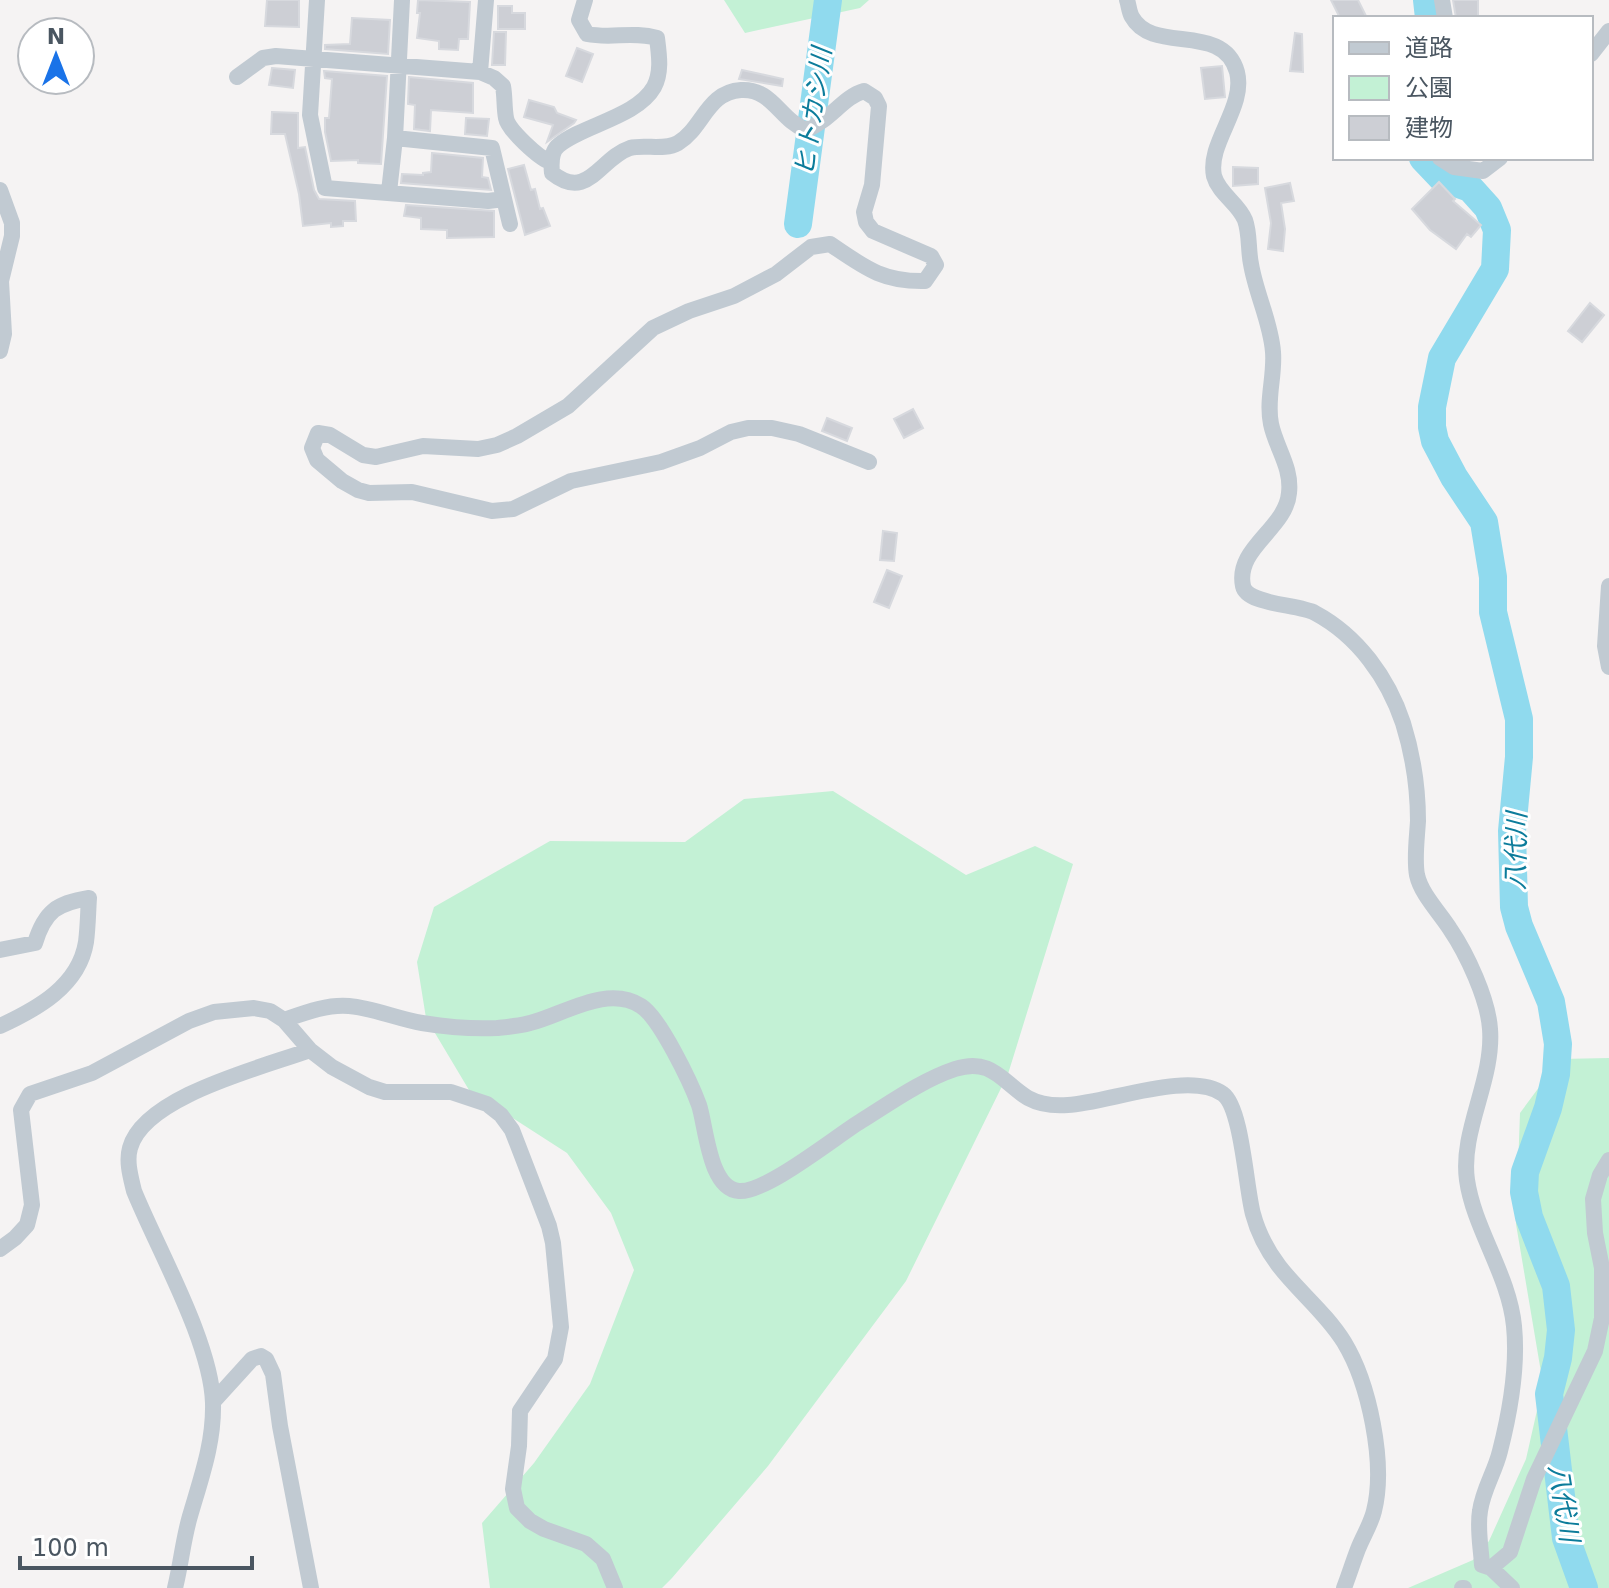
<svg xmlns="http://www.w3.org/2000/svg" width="1609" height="1588" viewBox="0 0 1609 1588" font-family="'DejaVu Sans','Noto Sans JP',sans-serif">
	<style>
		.green { fill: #c3f1d5 }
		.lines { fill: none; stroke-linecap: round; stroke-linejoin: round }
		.river { stroke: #90daee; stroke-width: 28 }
		.building { fill: #cdcfd5; stroke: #d7d9de; stroke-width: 2 }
		.minor { stroke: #c1cad2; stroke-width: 16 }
		.labels { text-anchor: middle; stroke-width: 6; stroke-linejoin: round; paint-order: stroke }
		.water-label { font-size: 26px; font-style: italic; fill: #0c7c9b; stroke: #fff }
	</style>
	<rect width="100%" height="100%" fill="#f5f3f3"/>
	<path class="green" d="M724 0H869L860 8 745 33Z
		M833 791 966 875 1035 846 1073 864 1008 1074 906 1281 768 1466 672 1578 662 1588H490L482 1523 534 1463 590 1384 634 1270 611 1213 567 1153 469 1090 426 1018 417 962 434 907 550 841 685 842 744 799Z
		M1609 1058V1588H1408L1473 1560 1489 1541 1526 1459 1543 1384 1516 1224 1520 1113 1560 1059Z"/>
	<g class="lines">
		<path class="river" d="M1427 0 1429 18
			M1423 158 1442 178 1470 188 1488 208 1497 230 1495 269 1442 358 1432 407V427L1435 441 1454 477 1484 522 1493 577V612L1519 719V757L1512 831 1514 907 1519 926 1551 1002 1558 1044 1556 1074 1548 1108 1525 1172 1524 1192 1529 1217 1556 1286 1561 1330 1558 1358 1549 1394 1566 1538 1584 1588
			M798 224 828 0"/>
	</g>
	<path class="building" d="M267 0H299V27L265 26Z
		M418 0 470 2 468 39H459L458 50 439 49V41L417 38 420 13H417Z
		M1331 0H1358L1367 18H1340Z
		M1453 0H1478V18H1456Z
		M498 6H512V13H525V29H498Z
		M352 18 390 20 388 54 325 49V45L350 44Z
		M494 32H506L505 65H492Z
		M1295 33 1302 34 1303 72 1290 71Z
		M577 48 593 54 582 82 566 76Z
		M1222 66 1225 97 1205 99 1201 68Z
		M272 68 295 70 293 88 269 85Z
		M742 70 783 79 782 86 739 79Z
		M324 71 387 76 381 164 358 163V160L331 161 325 132V118H329L332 79 325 78Z
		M409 77 473 83V113L431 110 430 131 414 129 415 105 408 104Z
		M529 100 554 107 557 113 576 120 574 123 547 142 553 125 524 117Z
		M272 112 298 113V148L305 147 314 190 319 199 355 201 356 221H343V226L331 227V223L303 226 299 194 285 134H271Z
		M466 118 489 119 487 136 465 134Z
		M432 153 483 158 482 177 488 178 491 190 401 183 402 174 423 175V173L431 172Z
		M524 165 531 190 535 189 540 209 543 208 550 226 525 235 508 169Z
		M1233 167 1258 168V184L1233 186Z
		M1439 182 1455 199 1453 201 1481 225 1471 237 1467 234 1456 249 1430 230 1412 209Z
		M1290 183 1294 201 1281 203 1285 229 1283 251 1268 249 1271 223 1265 188Z
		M406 205 494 211V237L447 238V230L421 229V218L404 216Z
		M1590 303 1604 315 1582 342 1568 331Z
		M913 409 923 428 904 438 894 419Z
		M827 418 852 428 847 441 822 431Z
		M883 531 897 533 894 561 880 560Z
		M887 570 902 576 889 608 874 602Z"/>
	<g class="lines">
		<path class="minor" d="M317 0 310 115 325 188 488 201 504 199
			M585 0 579 20 587 34C611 39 633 31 657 38 659 54 662 72 654 87 637 117 583 125 559 145 551 151 551 163 552 173 588 202 600 158 630 148 645 144 664 151 678 143 703 128 707 92 741 90 772 88 780 120 806 130 831 120 843 97 864 91L875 98 879 106 872 185 864 212 866 222 873 231 931 256 936 265 925 281C882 282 864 267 830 244L811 247 776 274 734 296 689 311 653 328 568 406 517 436 497 445 478 449 423 446 376 457 363 455 330 435 318 433 312 448 317 460 342 481 358 490 369 493 412 492 492 511 513 509 571 481 661 462 700 448 731 432 748 428H772L799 434 869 462
			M1127 0C1129 6 1129 12 1132 17 1153 55 1223 21 1237 72 1246 107 1207 143 1214 176 1219 194 1238 203 1245 220 1250 234 1248 250 1251 264 1256 294 1271 323 1273 352 1275 376 1266 400 1271 424 1276 448 1292 467 1289 493 1286 529 1235 548 1243 586 1247 605 1298 604 1315 613 1358 636 1388 678 1403 723 1413 755 1418 788 1418 821 1417 838 1414 859 1417 875 1421 894 1440 913 1450 929 1467 954 1488 999 1490 1029 1494 1080 1460 1131 1467 1180 1474 1229 1509 1275 1514 1326 1518 1366 1510 1412 1500 1451 1495 1472 1483 1489 1480 1511 1477 1528 1481 1548 1482 1565L1491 1568 1512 1588
			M1442 0 1445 18
			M1591 54 1609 31
			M480 72 486 0
			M237 77 263 58 276 56 480 72 494 78 503 86C505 97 504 107 506 118 508 130 539 158 550 162
			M395 138 492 148 510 224
			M1440 158 1454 167 1483 171 1500 158
			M0 190 12 223V236L1 281 4 334 0 351
			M389 192 395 138 402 0
			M1609 586 1605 646 1609 667
			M0 950 35 943C45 911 57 903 89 898 88 912 88 927 86 942 79 986 37 1009 0 1026
			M284 1020C304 1013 327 1004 349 1006 373 1008 398 1019 422 1023 446 1027 472 1029 497 1028 507 1027 519 1026 530 1023 563 1015 607 984 641 1006 660 1018 691 1083 699 1105 706 1126 709 1189 739 1191 766 1193 835 1137 861 1121 890 1103 922 1080 955 1069 992 1057 1002 1082 1028 1098 1039 1104 1055 1106 1068 1105 1107 1103 1190 1070 1223 1094 1242 1108 1246 1189 1253 1214 1258 1233 1267 1250 1279 1266 1299 1292 1326 1313 1344 1342 1369 1383 1386 1463 1374 1511 1371 1524 1363 1536 1358 1549 1353 1562 1349 1575 1344 1588
			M0 1249 15 1238 27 1225 32 1205 21 1110 30 1094 92 1073 189 1021 214 1012 254 1008 270 1011 284 1020 310 1050 332 1067 369 1087 385 1092H451L487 1104 501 1115 512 1130 549 1226 553 1243 561 1327 555 1359 520 1411 519 1446 513 1489 517 1508 530 1521 544 1529 586 1544 603 1559 615 1588
			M213 1402 252 1359 261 1356 266 1359 273 1374 280 1426 311 1588
			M1491 1568 1510 1552 1534 1479 1595 1351 1602 1318V1268L1595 1233 1593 1199 1600 1175 1609 1160
			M175 1588C181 1564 183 1540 190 1516 201 1478 214 1443 213 1403 211 1342 158 1250 134 1191 131 1178 126 1162 130 1148 144 1096 264 1067 310 1050
			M1462 1588H1464"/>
	</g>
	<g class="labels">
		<g class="water-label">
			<text transform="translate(813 112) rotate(-82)" y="9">ヒトカシ川</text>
			<text transform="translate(1516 851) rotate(-89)" y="9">八代川</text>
			<text transform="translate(1564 1503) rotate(81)" y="9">八代川</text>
		</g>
	</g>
	<rect x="1333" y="16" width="260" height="144" fill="#ffffff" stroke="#b7bbc0" stroke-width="2"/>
	<rect x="1349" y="42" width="40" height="12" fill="#c1cad2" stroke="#b7bbc0" stroke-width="2"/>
	<text x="1405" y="56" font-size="24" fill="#4a5661">道路</text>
	<rect x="1349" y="76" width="40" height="24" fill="#c3f1d5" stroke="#b7bbc0" stroke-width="2"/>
	<text x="1405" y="96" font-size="24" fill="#4a5661">公園</text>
	<rect x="1349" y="116" width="40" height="24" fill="#cdcfd5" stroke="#b7bbc0" stroke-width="2"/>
	<text x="1405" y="136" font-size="24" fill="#4a5661">建物</text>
	<g transform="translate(56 56)"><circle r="38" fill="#ffffff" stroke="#b7bbc0" stroke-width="2"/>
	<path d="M0-6L14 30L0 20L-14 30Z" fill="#1a73e8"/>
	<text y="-12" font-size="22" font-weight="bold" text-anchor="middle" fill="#4a5661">N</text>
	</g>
	<path d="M20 1556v12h232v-12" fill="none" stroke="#4a5661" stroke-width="4"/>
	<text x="32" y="1556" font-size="24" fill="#4a5661" stroke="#ffffff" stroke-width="6" paint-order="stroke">100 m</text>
</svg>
